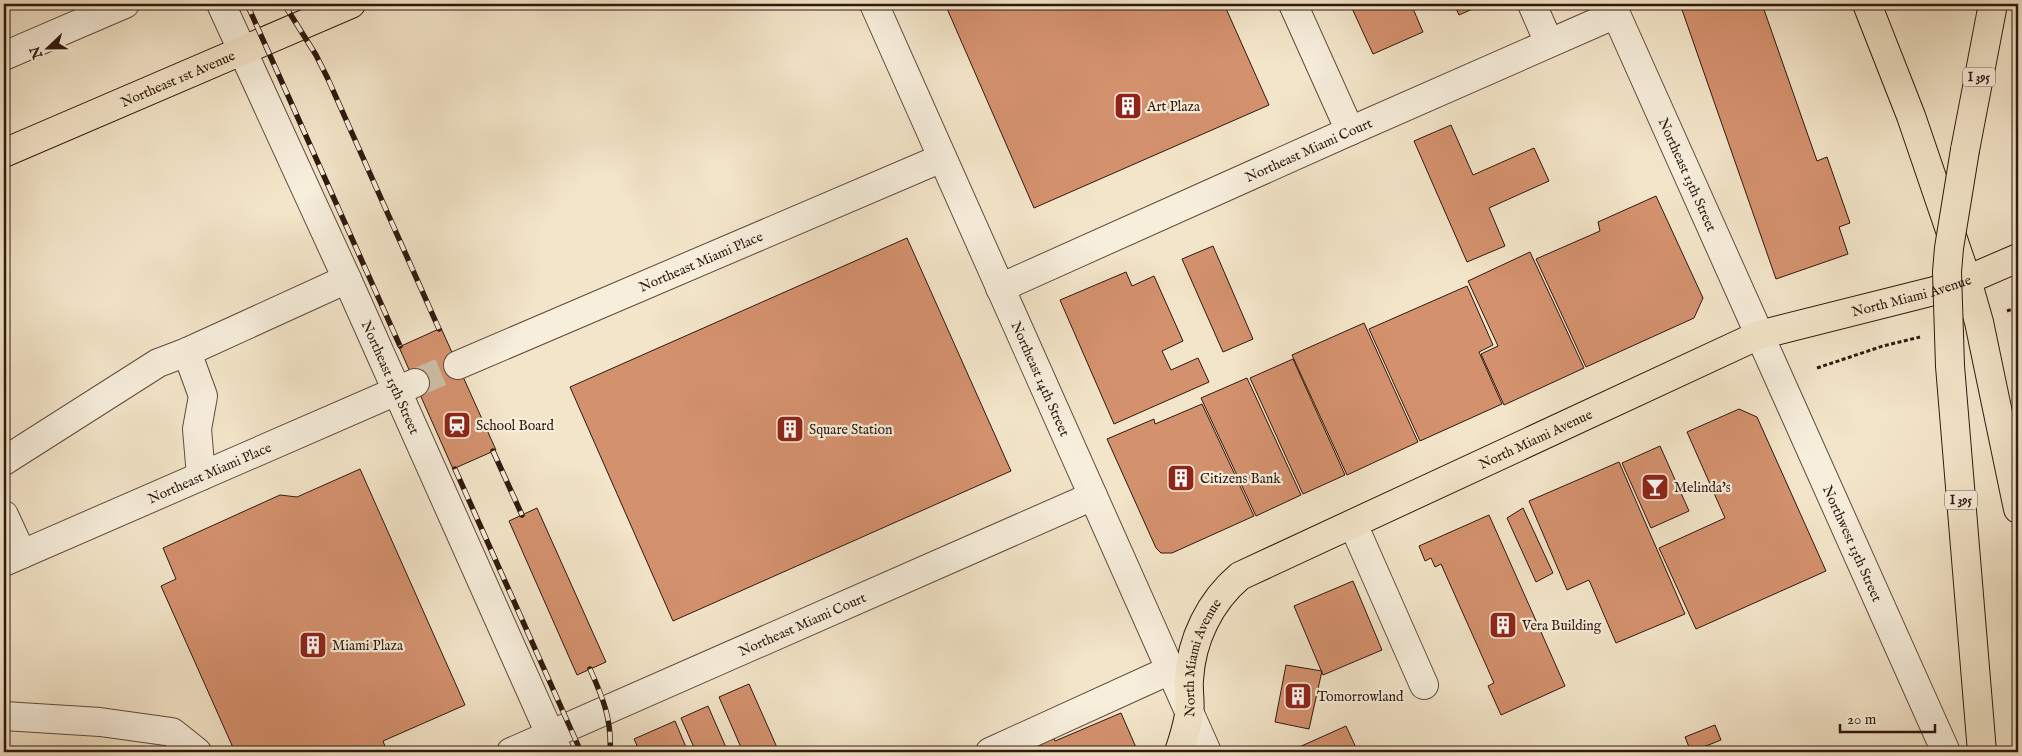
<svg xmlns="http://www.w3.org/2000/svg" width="2022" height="756" viewBox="0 0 2022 756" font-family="'IM FELL English',serif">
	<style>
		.building { fill: #d4916e; stroke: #2f180e }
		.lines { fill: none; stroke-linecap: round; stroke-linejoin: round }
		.minor-tunnel { stroke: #ccbca4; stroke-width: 28; stroke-dasharray: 28 14; stroke-linecap: butt }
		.minor-casing { stroke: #604b3d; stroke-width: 30 }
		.major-casing { stroke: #2f180e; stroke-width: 30 }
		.highway-casing { stroke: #2f180e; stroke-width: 30 }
		.path { stroke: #2f180e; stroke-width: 3; stroke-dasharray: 4 2.5; stroke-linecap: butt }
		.minor { stroke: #f7eedc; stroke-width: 28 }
		.major { stroke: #f3e5c9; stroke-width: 28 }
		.highway { stroke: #f3e5c9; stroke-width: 28 }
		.rail-casing { stroke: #2f180e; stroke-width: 5.5 }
		.rail { stroke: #f7eedc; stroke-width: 4; stroke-dasharray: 11; stroke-linecap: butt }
		.highway-bridge-casing { stroke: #2f180e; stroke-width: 30; stroke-linecap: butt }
		.highway-bridge { stroke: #f3e5c9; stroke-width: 28 }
		.labels { text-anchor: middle; stroke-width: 4.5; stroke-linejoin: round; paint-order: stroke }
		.shield { fill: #f7eedc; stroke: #6b584c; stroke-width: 1 }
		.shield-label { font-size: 12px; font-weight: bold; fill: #2f180e }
		.street-label { font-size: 14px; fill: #2f180e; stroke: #f7eedc }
		.poi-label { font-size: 14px; fill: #2f180e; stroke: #f7eedc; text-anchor: start }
	</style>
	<rect width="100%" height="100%" fill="#f3e5c9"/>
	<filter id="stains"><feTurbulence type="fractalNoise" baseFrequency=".004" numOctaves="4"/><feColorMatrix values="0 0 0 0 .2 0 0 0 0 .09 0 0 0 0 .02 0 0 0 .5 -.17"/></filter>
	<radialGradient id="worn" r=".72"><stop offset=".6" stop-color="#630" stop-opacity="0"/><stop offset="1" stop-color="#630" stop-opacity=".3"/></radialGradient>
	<path class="building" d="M945 4H1224L1269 105 1034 208Z
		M1350 4H1411L1423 32 1373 54Z
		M1454 4H1484L1459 15Z
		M1680 4H1762L1817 161 1827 157 1850 223 1839 227 1848 254 1776 279Z
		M1451 125 1473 175 1534 148 1549 181 1489 208 1505 246 1467 262 1414 141Z
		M1656 196 1703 298 1694 318 1586 367 1536 259 1600 231 1598 222Z
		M907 238 1011 471 673 621 570 387Z
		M1213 246 1253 339 1223 352 1182 259Z
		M1530 252 1584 368 1504 405 1481 354 1498 346 1468 281Z
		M1126 272 1132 286 1154 276 1183 341 1162 351 1171 370 1198 358 1209 382 1114 424 1060 300Z
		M1467 286 1493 345 1479 352 1502 404 1420 441 1369 329Z
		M1364 323 1418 442 1347 475 1292 355Z
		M441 328 496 450 453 469 399 347Z
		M1293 359 1345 475 1303 494 1250 378Z
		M1247 378 1301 495 1256 516 1201 398Z
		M1202 404 1254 516 1172 553H1161L1156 548 1107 439 1154 419 1155 424Z
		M1739 409 1757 417 1826 571 1696 629 1659 548 1725 518 1687 432Z
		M1660 446 1689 511 1651 528 1622 463Z
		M1619 462 1685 614 1616 643 1589 580 1567 590 1529 501Z
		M360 469 465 705 383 741 386 749 379 752H235L161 586 176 579 163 548 280 495 297 497Z
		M537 508 606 662 577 675 509 521Z
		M1523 508 1553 573 1536 582 1507 518Z
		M1489 515 1565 686 1501 715 1488 686 1494 683 1441 564 1435 567 1431 558 1425 561 1419 546Z
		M1353 581 1382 650 1323 675 1294 606Z
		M1286 665 1322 671 1309 729 1275 722Z
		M749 684 779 752H743L719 697Z
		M708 706 728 752H696L681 718Z
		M1121 713 1138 752H1009L1050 728 1055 741Z
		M675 721 688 752H640L634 739Z
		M1715 725 1721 740 1691 752 1685 737Z
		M1346 726 1358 752H1288Z"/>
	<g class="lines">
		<path class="minor-tunnel" d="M415 383 458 365"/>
		<defs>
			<g id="minor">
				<path id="s1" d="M221 4 347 279 558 752"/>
				<path id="s2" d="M874 4 1207 752"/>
				<path d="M1293 4 1350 131"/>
				<path d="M1532 4 1549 43"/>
				<path d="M4 56 125 4"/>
				<path id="s3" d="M1000 288 1350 131 1616 14 1946 752"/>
				<path d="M187 352 203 396 197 429 201 476"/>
				<path id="s4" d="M458 365 942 158"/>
				<path d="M4 461 158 363 187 352 347 279"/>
				<path d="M4 515 22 554"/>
				<path d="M1353 524 1424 685"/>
				<path id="s5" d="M4 562 415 383"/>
				<path d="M4 716 100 722 172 732 197 752"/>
				<path id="s6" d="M511 752 1093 496"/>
				<path d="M990 752 1170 670"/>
			</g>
			<g id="major">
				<path id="s7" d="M4 153 351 4"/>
				<path id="s8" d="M1179 752C1183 740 1187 727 1189 715 1191 704 1188 692 1189 680 1191 640 1210 601 1240 576L1759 335 1934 291 1967 280 2018 258"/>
			</g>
			<path id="highway" d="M1867 4 1911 116 1967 280 1979 322 2018 509
				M1965 150 1993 4"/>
		</defs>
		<use href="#minor" class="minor-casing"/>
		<use href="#major" class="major-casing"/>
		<use href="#highway" class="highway-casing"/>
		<path class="path" d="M2007 311 2018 307
			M1817 368 1883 346 1920 337"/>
		<use href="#minor" class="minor"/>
		<use href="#major" class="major"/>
		<use href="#highway" class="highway"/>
		<defs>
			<path id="rail" d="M247 4 400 346
				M284 4 316 55 328 79 439 329
				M493 451 522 515
				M455 469 581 752
				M590 669C603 698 612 720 610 752"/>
		</defs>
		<use href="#rail" class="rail-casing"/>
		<use href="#rail" class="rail"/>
		<defs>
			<path id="highway-bridge" d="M1965 150 1949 248 1947 272 1950 366 1982 752"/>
		</defs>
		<use href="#highway-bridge" class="highway-bridge-casing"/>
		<use href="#highway-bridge" class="highway-bridge"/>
	</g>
	<defs>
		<symbol id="building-square" viewBox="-11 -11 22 22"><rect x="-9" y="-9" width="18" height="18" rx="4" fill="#8f2418" stroke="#f7eedc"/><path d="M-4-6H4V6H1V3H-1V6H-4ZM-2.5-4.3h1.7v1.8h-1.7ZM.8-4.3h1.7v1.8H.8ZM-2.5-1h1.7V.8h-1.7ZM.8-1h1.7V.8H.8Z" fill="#fff"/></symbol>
		<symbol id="station-square" viewBox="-11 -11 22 22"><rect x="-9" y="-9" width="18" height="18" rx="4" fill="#8f2418" stroke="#f7eedc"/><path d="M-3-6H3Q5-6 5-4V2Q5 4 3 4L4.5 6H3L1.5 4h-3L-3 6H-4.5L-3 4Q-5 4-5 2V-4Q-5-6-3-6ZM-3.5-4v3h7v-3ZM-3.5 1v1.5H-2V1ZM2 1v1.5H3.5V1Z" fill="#fff"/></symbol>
		<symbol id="bar-square" viewBox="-11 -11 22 22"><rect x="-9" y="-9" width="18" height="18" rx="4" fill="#8f2418" stroke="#f7eedc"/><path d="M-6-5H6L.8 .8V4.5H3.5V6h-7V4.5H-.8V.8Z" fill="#fff"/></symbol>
	</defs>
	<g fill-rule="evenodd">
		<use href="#building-square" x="1112" y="90" width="32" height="32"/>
		<use href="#station-square" x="441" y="409" width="32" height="32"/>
		<use href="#building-square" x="774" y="413" width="32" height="32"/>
		<use href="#building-square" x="1165" y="462" width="32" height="32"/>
		<use href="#bar-square" x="1639" y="471" width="32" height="32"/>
		<use href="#building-square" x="1487" y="609" width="32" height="32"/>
		<use href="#building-square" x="297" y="629" width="32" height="32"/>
		<use href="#building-square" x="1282" y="680" width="32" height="32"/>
	</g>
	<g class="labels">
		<g class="shield">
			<rect x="1963" y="67.5" width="32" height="19" rx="4"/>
			<rect x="1945" y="490.5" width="32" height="19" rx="4"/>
		</g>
		<g class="shield-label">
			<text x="1979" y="81">I 395</text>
			<text x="1961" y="504">I 395</text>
		</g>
		<g class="street-label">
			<text dy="5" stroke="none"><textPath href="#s7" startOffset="189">Northeast 1st Avenue</textPath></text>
			<text dy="5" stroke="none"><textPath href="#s3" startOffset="338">Northeast Miami Court</textPath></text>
			<text dy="5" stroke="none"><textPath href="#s3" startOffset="850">Northeast 13th Street</textPath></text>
			<text dy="5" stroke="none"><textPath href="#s4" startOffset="264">Northeast Miami Place</textPath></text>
			<text dy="5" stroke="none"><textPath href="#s8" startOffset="922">North Miami Avenue</textPath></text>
			<text dy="5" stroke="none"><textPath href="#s1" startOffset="410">Northeast 15th Street</textPath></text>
			<text dy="5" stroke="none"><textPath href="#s2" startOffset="410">Northeast 14th Street</textPath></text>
			<text dy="5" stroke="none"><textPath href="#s8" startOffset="518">North Miami Avenue</textPath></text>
			<text dy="5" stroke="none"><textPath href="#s5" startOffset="224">Northeast Miami Place</textPath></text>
			<text dy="5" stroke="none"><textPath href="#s3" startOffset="1254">Northwest 13th Street</textPath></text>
			<text dy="5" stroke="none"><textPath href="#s6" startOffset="318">Northeast Miami Court</textPath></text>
			<text dy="5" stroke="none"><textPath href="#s8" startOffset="98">North Miami Avenue</textPath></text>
		</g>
		<g class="poi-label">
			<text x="1147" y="111">Art Plaza</text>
			<text x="476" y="430">School Board</text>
			<text x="809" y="434">Square Station</text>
			<text x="1200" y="483">Citizens Bank</text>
			<text x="1674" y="492">Melinda's</text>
			<text x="1522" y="630">Vera Building</text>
			<text x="332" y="650">Miami Plaza</text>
			<text x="1317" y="701">Tomorrowland</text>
		</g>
	</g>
	<rect width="2022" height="756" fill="none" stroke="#f3e5c9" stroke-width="20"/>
	<rect x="5" y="5" width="2012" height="746" fill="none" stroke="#2f180e" stroke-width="2.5"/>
	<rect x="10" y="10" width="2002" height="736" fill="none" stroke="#2f180e"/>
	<g transform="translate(48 48) rotate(248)" stroke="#f7eedc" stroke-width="4" paint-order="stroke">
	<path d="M0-4L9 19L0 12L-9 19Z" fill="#2f180e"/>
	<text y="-8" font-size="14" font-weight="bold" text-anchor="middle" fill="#2f180e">N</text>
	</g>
	<path d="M1840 724v8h95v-8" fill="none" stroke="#2f180e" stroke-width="2.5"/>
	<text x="1847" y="724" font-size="15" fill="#2f180e" stroke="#f7eedc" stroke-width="4" paint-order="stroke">20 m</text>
	<rect width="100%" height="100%" filter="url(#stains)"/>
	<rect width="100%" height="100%" fill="url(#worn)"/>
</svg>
